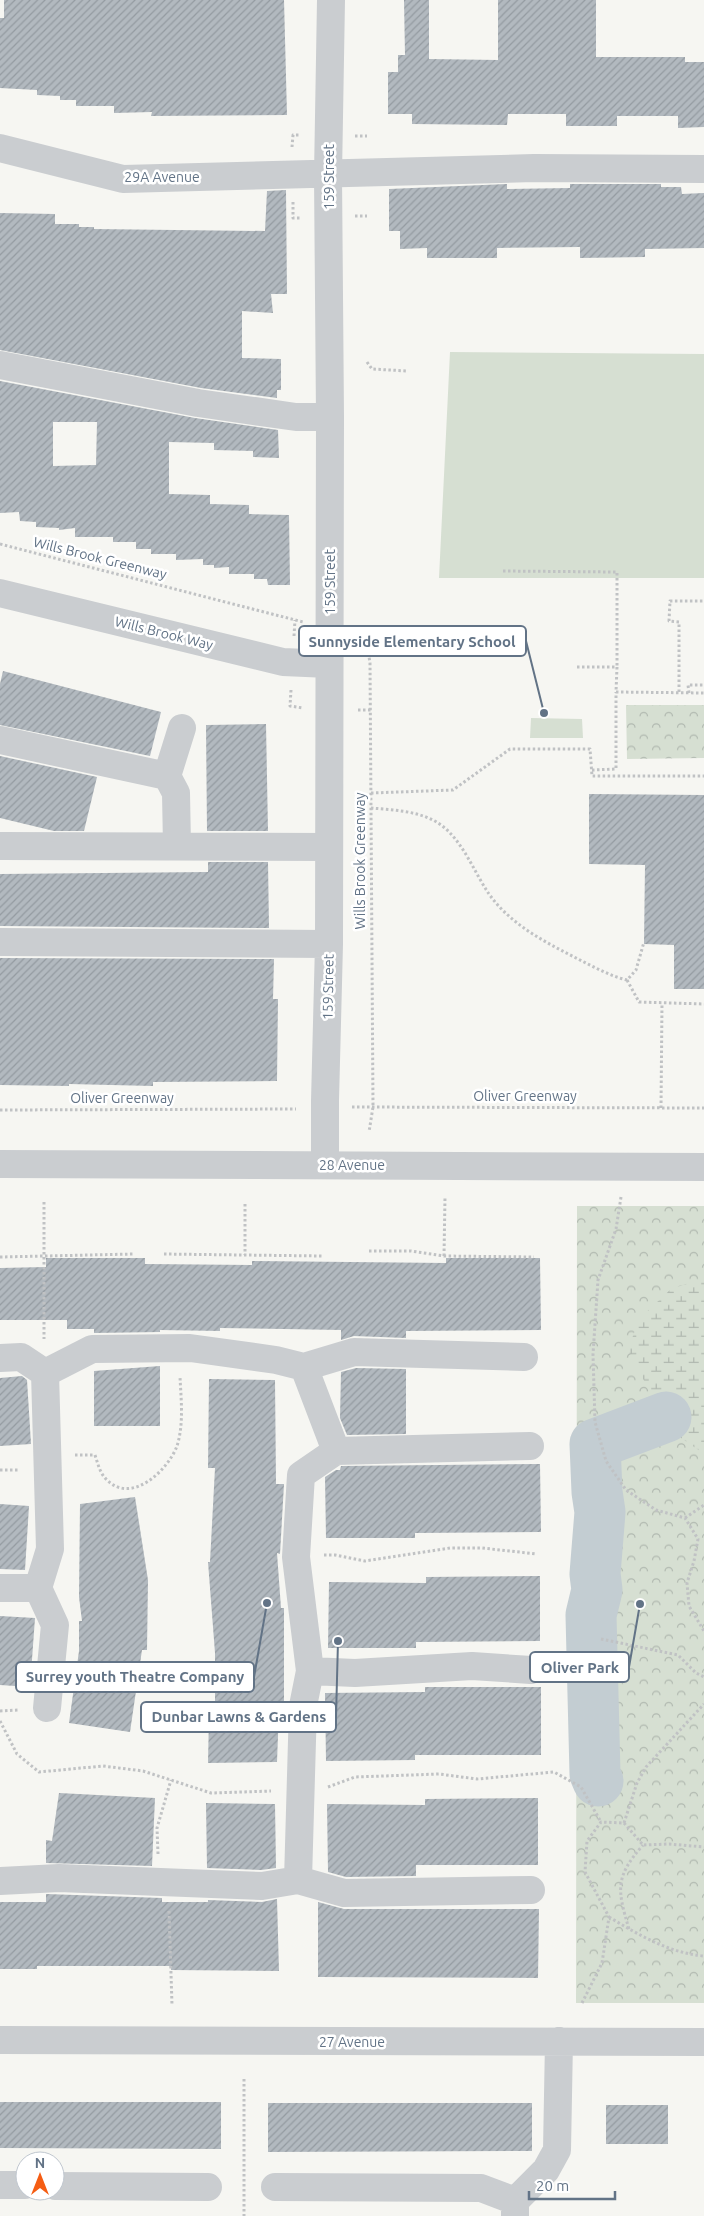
<svg xmlns="http://www.w3.org/2000/svg" width="704" height="2216" viewBox="0 0 704 2216" font-family="Ubuntu,sans-serif">
	<style>
		.forest { fill: url(#forest-crowns) }
		.wetland { fill: url(#wetland-marsh) }
		.garden { fill: #d6dfd2 }
		.lines { fill: none; stroke-linecap: round; stroke-linejoin: round }
		.river { stroke: #c3cdd2; stroke-width: 51 }
		.building { fill: url(#building-hatch); fill-rule: evenodd }
		.path { stroke: #c0c2c4; stroke-width: 3; stroke-dasharray: 2.5 2.5; stroke-linecap: butt }
		.minor { stroke: #cacdd0; stroke-width: 28 }
		.labels { text-anchor: middle; stroke-width: 5; stroke-linejoin: round; paint-order: stroke }
		.street-label { font-size: 14px; fill: #627386; stroke: #fff }
		.leader { fill: none; stroke: #627386; stroke-width: 2 }
		.callout-dot { fill: #627386; stroke: #fff; stroke-width: 2 }
		.callout { fill: #fff; stroke: #627386; stroke-width: 2 }
		.callout-label { font-size: 15px; text-anchor: middle; font-weight: bold; fill: #627386 }
	</style>
	<defs>
		<pattern id="forest-crowns" width="20" height="18" patternUnits="userSpaceOnUse" patternTransform="scale(1.25)"><rect width="20" height="18" fill="#d6dfd2"/><path d="M2 6a3 3 0 1 1 6 0M12 15a3 3 0 1 1 6 0" fill="none" stroke="#b1b9b0"/></pattern>
		<pattern id="wetland-marsh" width="20" height="14" patternUnits="userSpaceOnUse" patternTransform="scale(1.25)"><rect width="20" height="14" fill="#d6dfd2"/><path d="M1 5h8M5 5V1M11 12h8M15 12V8" fill="none" stroke="#b1b9b0"/></pattern>
		<pattern id="building-hatch" width="6" height="6" patternUnits="userSpaceOnUse" patternTransform="scale(1.25)"><rect width="6" height="6" fill="#b2b9bf"/><path d="M-1 1l2-2M0 6l6-6M5 7l2-2" fill="none" stroke="#949ba1"/></pattern>
	</defs>
	<rect width="100%" height="100%" fill="#f6f6f2"/>
	<path class="forest" d="M626 705H704V758L627 759Z
		M577 1206H704V2003H576Z"/>
	<path class="wetland" d="M701 1279H704V1451H700L674 1433 661 1413 628 1350 639 1319 671 1289Z"/>
	<path class="garden" d="M450 352 704 354V578H439Z
		M531 718 582 719 583 738H530Z"/>
	<g class="lines">
		<path class="river" d="M598 1781 595 1774 591 1615 597 1590 595 1574 600 1512 597 1492 595 1444 666 1417"/>
	</g>
	<path class="building" d="M4 0H284L287 115 151 116 152 112 114 113V106H76V100H60V96L37 95V90L0 88V18H4Z
		M404 0H429V59L498 60V0H596V57H685V62H704V127L678 128V116H617V126H566V114H508L507 125 412 124V114H388V72H398V55H405Z
		M507 184V189L570 188V184H661V187H681L682 194 704 193V248L645 249V257L580 258V247L497 248V258H427V248L400 249V231H389V189Z
		M286 190 287 294H271L273 313 242 311V358L281 359V390H277V398L201 388 0 350V213L55 214V224H79V227H94V229L265 231 267 191Z
		M0 381 195 418 278 430 279 458 253 457V451L214 450V443L169 442V494L210 495V504L249 505V514L289 515 290 585H268L267 579H254V574H229V567L214 568V565H203V559L176 560V554H151V549H136V542H113V537H75V528L59 530V528L36 527V522L20 521 19 512 0 513ZM53 422H97L96 465 53 466Z
		M3 671 161 712 150 756 0 725V684Z
		M266 724 268 831H207L206 725Z
		M0 756 97 777 84 831H54L0 818Z
		M589 794 704 795V989H674V945L644 944 645 865 589 864Z
		M208 862H268L269 928 0 926V874L208 872Z
		M0 958 274 959 273 999H278L277 1081 153 1082V1086L69 1084V1086L0 1085Z
		M46 1258H145V1264L252 1265V1261L446 1263V1258H540L541 1330 406 1331V1338L354 1336 341 1340V1330L220 1328V1331L160 1330V1332L94 1333V1329H67V1320H0V1268L46 1267Z
		M160 1366V1426H94V1371Z
		M356 1368 406 1369V1434L347 1435 340 1418 341 1372Z
		M22 1376 27 1380 31 1444 0 1446V1378Z
		M209 1379 275 1380 276 1484H284L280 1554 277 1553 281 1608H284V1709H279L277 1762 208 1763 209 1715H215V1653L208 1562H210L215 1468H208Z
		M540 1464 541 1532 415 1533V1538H326L325 1477 336 1470H340L341 1466Z
		M135 1497 148 1580 147 1650H142L130 1732 69 1723 79 1651V1621H82L79 1597 80 1504Z
		M0 1504 29 1506 25 1570 0 1569Z
		M540 1576V1641L416 1642V1648H328L329 1582 426 1583V1577Z
		M0 1616 35 1618 30 1687 0 1685Z
		M425 1687H541V1755H415V1760L326 1761 325 1693 425 1692Z
		M59 1793 155 1798 152 1866 46 1863V1840L52 1841Z
		M538 1798V1865H416V1876L346 1877 328 1872 327 1804 425 1805V1799Z
		M206 1803 275 1804 276 1868 261 1870 207 1868Z
		M46 1894 162 1898V1902H208V1900L262 1902 277 1899 279 1971 171 1970V1966H37V1969H0V1902H46Z
		M318 1902 344 1909H539L538 1978 318 1977Z
		M0 2102H221V2149L0 2148Z
		M268 2103H532V2151L268 2152Z
		M606 2105H668V2144H606Z"/>
	<g class="lines">
		<path class="path" d="M355 136H367
			M292 147 293 135H300
			M293 202V218H301
			M355 216H367
			M367 362 372 369 407 371
			M0 544 303 622
			M503 571 617 572V667
			M294 636 295 620
			M357 636 366 637 370 663 373 1107 369 1132
			M577 667H617L616 692 704 693
			M291 690 290 706 303 708
			M679 692V622L669 621 670 601H704
			M689 693 688 685H704
			M358 710H371
			M592 770 616 769V692
			M371 793 453 790 510 749H590L592 776H704
			M371 808C394 810 422 811 441 825 463 841 474 872 489 894 511 925 545 942 578 959 594 967 610 976 627 980L636 970 644 942
			M627 980 639 1002 704 1004
			M352 1107 704 1108
			M661 1108 662 1003
			M0 1110 296 1109
			M621 1197 616 1229 598 1280 593 1354 595 1422 606 1461 626 1490 656 1510 685 1518 698 1539 694 1561 687 1583 689 1606 704 1631
			M44 1202V1339
			M245 1204V1255
			M369 1251H411L444 1256 534 1257
			M164 1254 322 1256
			M444 1256 445 1197
			M0 1257 134 1254
			M75 1455H95C98 1464 100 1473 106 1479 131 1506 168 1470 177 1446 184 1424 181 1399 180 1377
			M0 1470H20
			M685 1518 704 1505
			M324 1555H335L365 1561 450 1548H482L537 1554
			M601 1639 678 1655 696 1673 704 1677
			M0 1711 19 1710
			M0 1721 17 1754 39 1772 103 1766 143 1771 211 1793 271 1791
			M328 1787 355 1777 439 1774 477 1779 554 1772 581 1787 601 1822
			M624 1823 643 1845 669 1844 704 1847
			M158 1854 157 1828 171 1780
			M169 1911 172 2005
			M609 1917C639 1935 669 1953 704 1956
			M629 1929C617 1889 615 1877 643 1845
			M582 2003 602 1963 609 1917 585 1872 587 1841 601 1822 624 1823 637 1783 646 1767 704 1704
			M244 2079V2216"/>
		<path class="minor" d="M0 148 123 179 534 168 704 169
			M0 365 198 403 296 417H330
			M0 593 283 662 329 664
			M0 740 167 776
			M0 846 329 847
			M177 846 176 793 167 776 182 728
			M0 942 329 944
			M0 1164 704 1167
			M325 1165V1101L329 944 330 417 328 175 331 0
			M0 1358 21 1357 45 1373 92 1349 190 1348 276 1360 304 1367 354 1352 524 1357
			M45 1373 50 1549 38 1588 55 1625 47 1708
			M336 1451 530 1446
			M0 1588H38
			M310 1671 355 1673 472 1666 531 1670
			M298 1880 303 1706 310 1671 296 1557 301 1475 336 1451 304 1367
			M0 1881 59 1878 262 1886 298 1880 344 1893 531 1890
			M0 2040 704 2042
			M0 2185H25
			M55 2186 208 2187
			M275 2187 481 2188 515 2201
			M515 2216V2201L546 2170 557 2150 559 2041"/>
	</g>
	<g class="labels">
		<g class="street-label">
			<text x="162" y="182">29A Avenue</text>
			<text transform="translate(329 177) rotate(-90)" y="5">159 Street</text>
			<text transform="translate(100 558) rotate(14)" y="5">Wills Brook Greenway</text>
			<text transform="translate(330 582) rotate(-90)" y="5">159 Street</text>
			<text transform="translate(164 633) rotate(14)" y="5">Wills Brook Way</text>
			<text transform="translate(360 861) rotate(-90)" y="5">Wills Brook Greenway</text>
			<text transform="translate(328 987) rotate(-89)" y="5">159 Street</text>
			<text x="525" y="1101">Oliver Greenway</text>
			<text x="122" y="1103">Oliver Greenway</text>
			<text x="352" y="1170">28 Avenue</text>
			<text x="352" y="2047">27 Avenue</text>
		</g>
	</g>
	<path class="leader" d="M544 713L526 641M640 1604L629 1667M267 1603L254 1677M338 1641L336 1717"/>
	<g class="callout-dot">
		<circle cx="544" cy="713" r="5"/>
		<circle cx="640" cy="1604" r="5"/>
		<circle cx="267" cy="1603" r="5"/>
		<circle cx="338" cy="1641" r="5"/>
	</g>
	<g class="callout">
		<rect x="299" y="626" width="227" height="30" rx="5"/>
		<rect x="530" y="1652" width="99" height="30" rx="5"/>
		<rect x="16" y="1662" width="238" height="30" rx="5"/>
		<rect x="141" y="1702" width="195" height="30" rx="5"/>
	</g>
	<g class="callout-label">
		<text x="412" y="647">Sunnyside Elementary School</text>
		<text x="580" y="1673">Oliver Park</text>
		<text x="135" y="1682">Surrey youth Theatre Company</text>
		<text x="239" y="1722">Dunbar Lawns &amp; Gardens</text>
	</g>
	<g transform="translate(40 2176)"><circle r="24" fill="#ffffff" stroke="#c0c7cf"/>
	<path d="M0-4L9 19L0 12L-9 19Z" fill="#f55d13"/>
	<text y="-8" font-size="14" font-weight="bold" text-anchor="middle" fill="#627386">N</text>
	</g>
	<path d="M529 2191v8h86v-8" fill="none" stroke="#627386" stroke-width="2.5"/>
	<text x="536" y="2191" font-size="15" fill="#627386" stroke="#ffffff" stroke-width="4" paint-order="stroke">20 m</text>
</svg>
